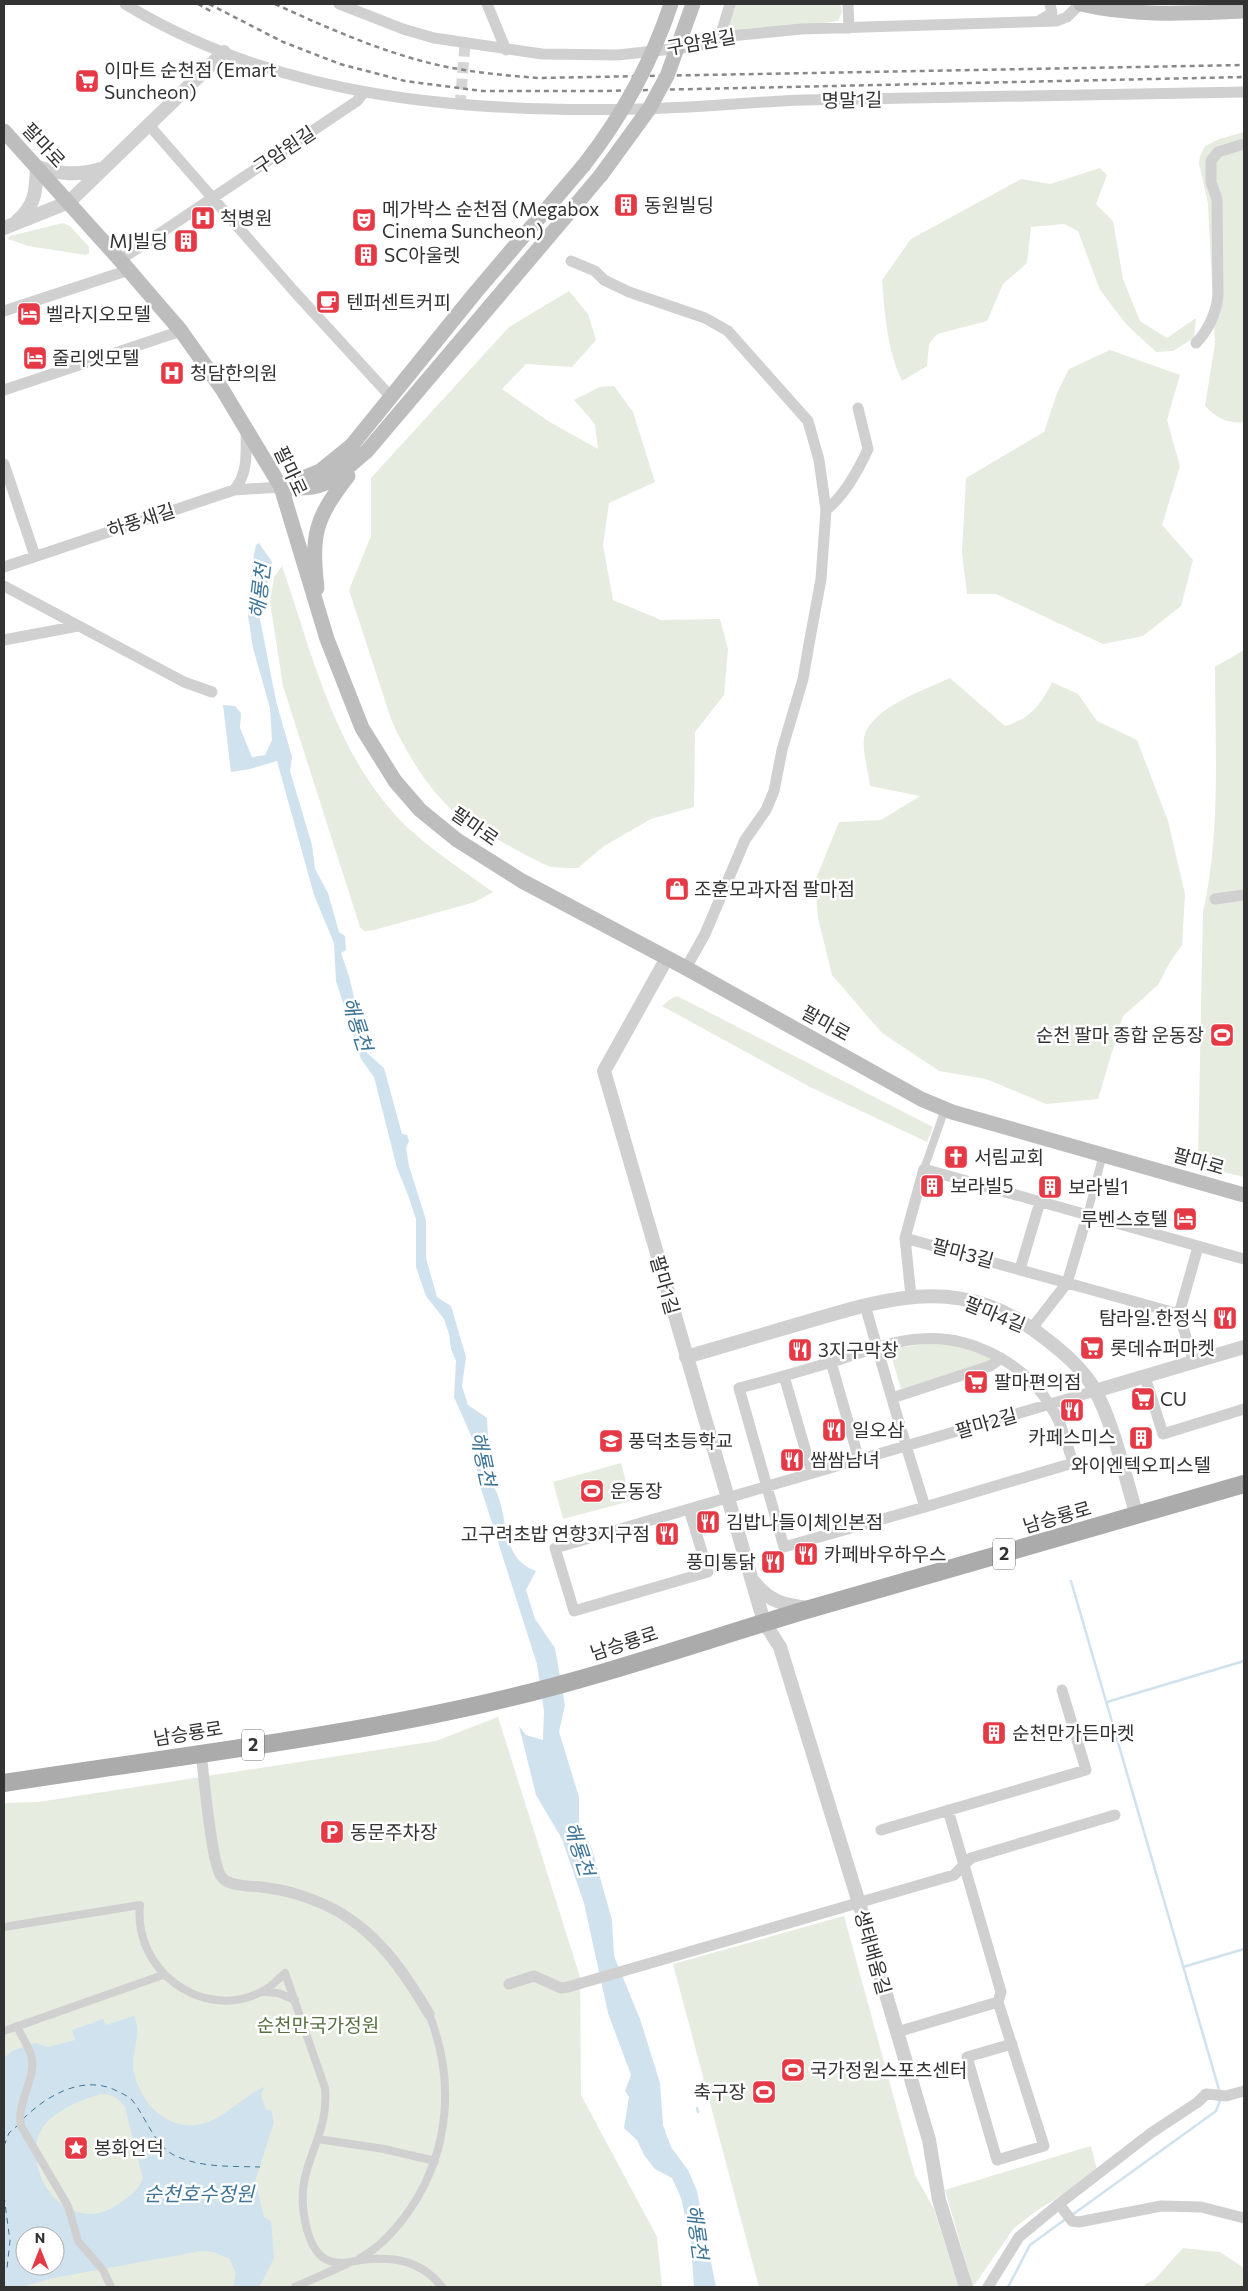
<svg xmlns="http://www.w3.org/2000/svg" width="1248" height="2291" viewBox="0 0 1248 2291" font-family="Commissioner,'Noto Sans KR',sans-serif">
	<style>
		.green { fill: #e6ecdf; fill-rule: evenodd }
		.water { fill: #cfe2ee; fill-rule: evenodd }
		.lines { fill: none; stroke-linecap: round; stroke-linejoin: round }
		.stream { stroke: #cfe2ee; stroke-width: 2.5 }
		.ferry { stroke: #3f7597; stroke-width: 1; stroke-dasharray: 6 5; stroke-linecap: butt }
		.minor-tunnel { stroke: #d6d6d6; stroke-width: 11; stroke-dasharray: 11 5.5; stroke-linecap: butt }
		.pedestrian { stroke: #d0d0d0; stroke-width: 8 }
		.minor { stroke: #d0d0d0; stroke-width: 11 }
		.tertiary { stroke: #d0d0d0; stroke-width: 14 }
		.secondary { stroke: #bdbdbd; stroke-width: 15 }
		.primary { stroke: #ababab; stroke-width: 18 }
		.rail { stroke: #888; stroke-width: 2.5; stroke-dasharray: 5 4; stroke-linecap: butt }
		.secondary-bridge { stroke: #bdbdbd; stroke-width: 15 }
		.labels { text-anchor: middle; stroke-width: 5; stroke-linejoin: round; paint-order: stroke }
		.shield { fill: #fff; stroke: #707070; stroke-width: 1 }
		.shield-label { font-size: 18px; font-weight: bold; fill: #333 }
		.street-label { font-size: 19px; fill: #333; stroke: #fff }
		.poi-label { font-size: 19px; fill: #333; stroke: #fff; text-anchor: start }
		.park-label { font-size: 19px; fill: #56703f; stroke: #fff }
		.water-label { font-size: 20px; font-style: italic; fill: #3f7597; stroke: #fff }
	</style>
	<rect width="100%" height="100%" fill="#fff"/>
	<path class="green" d="M735 4H840L842 12 838 21 831 22 737 32 728 25Z
		M1244 132V422C1227 424 1217 418 1205 406L1215 344 1208 203 1199 164 1200 156 1205 146 1219 139Z
		M1100 168 1107 175 1096 204 1113 221 1123 279 1140 321 1167 338 1196 318 1194 338 1173 351 1156 352 1126 324 1100 290 1078 231 1064 224 1031 227 1027 263 1003 284 987 321 937 334 929 344 927 366 902 381C887 349 885 316 882 280L911 239 1021 179 1050 184Z
		M63 223 70 226 89 247V253L86 255 28 246 8 239 10 236Z
		M569 291 588 314 596 340 572 367 526 364 502 389 548 421 598 449 595 424 574 400 600 387 614 386 633 412 655 482 609 503 603 545 613 600 661 620 720 619 728 649 724 695 695 732 694 807 651 819 604 846 578 868C570 868 560 868 552 867 539 864 462 820 452 810 427 787 405 751 391 719L349 590 371 536V478L509 327Z
		M1110 350 1180 375 1167 420 1180 466 1162 525 1193 560 1181 606 1143 636 1103 644 996 594H967L962 553 966 478 1044 432 1057 393 1069 369Z
		M282 566C313 656 336 759 408 828 434 852 465 872 493 892L475 902 374 930 364 931 360 927 283 686 270 602 274 577Z
		M1244 650V1177L1202 1167 1198 1157 1203 912C1221 833 1215 748 1215 667Z
		M950 678 1005 726C1030 719 1041 705 1052 682L1078 694 1097 721 1137 740 1168 821 1185 894 1182 945 1170 962 1158 985 1123 1016 1098 1099 1046 1104 986 1079 939 1071 882 1033 832 975 818 918 815 881 839 822 881 820 920 796 870 786C869 774 862 751 864 739 869 708 925 690 950 678Z
		M677 996 933 1127 927 1142 812 1088 662 1006 672 998Z
		M941 1342 990 1355 989 1362 901 1389 889 1349Z
		M621 1463 631 1501 563 1519 553 1482Z
		M498 1717 580 1977 581 2095 657 2237 662 2287H4V1803L38 1802 436 1741ZM25 2236H55V2266H25Z
		M844 1916 915 2175 934 2209 959 2287H759L673 1964Z
		M1091 2146 1098 2174 1039 2209 1014 2228 973 2287 945 2190Z
		M1183 2248 1220 2252 1244 2268V2287H1144L1145 2284 1154 2280Z"/>
	<path class="water" d="M259 543 272 562 260 619 276 701 292 757 290 771 312 845 315 869 328 893 339 932 345 936 346 950 341 953 349 976 367 1053 384 1068 402 1134 407 1135 409 1141 406 1148 409 1166 426 1220V1258L437 1297 451 1306 466 1357 462 1386 468 1405 487 1418 489 1458 485 1472C489 1479 494 1486 497 1493 509 1522 501 1558 536 1571L526 1590 535 1619 555 1648 565 1705 559 1732 579 1797V1822L592 1849 612 1920 614 1956 640 2019 660 2083 663 2125 671 2147 688 2170 697 2191 716 2287H694L691 2244 681 2198 672 2178 655 2169 644 2155 637 2140 624 2128 629 2097 625 2091 631 2075 608 2013 584 1903 562 1839 536 1795 519 1726 526 1735 543 1740 544 1711 537 1664 477 1476V1449L454 1397 456 1361 451 1349 449 1334 444 1319 426 1296 416 1267V1219L408 1195 397 1168 374 1077 361 1059 336 981 334 943 314 895 277 761 250 769 231 772 223 705 235 706 241 713 240 728 252 757 265 755 272 740 270 708 253 648 248 616 253 559 256 545Z
		M134 2016C143 2035 130 2053 134 2072 141 2108 176 2138 213 2120 231 2111 245 2096 264 2087L261 2096 266 2110H271L274 2122 255 2181 264 2217 271 2221 274 2258 261 2284 257 2287H233L236 2274 230 2259 213 2252 201 2251 53 2278 22 2287H4V2058L12 2051 35 2043 48 2047 75 2040 72 2030 103 2019 106 2025ZM101 2094C113 2094 119 2098 125 2108L143 2178C139 2190 130 2196 120 2203 64 2244 12 2159 47 2122 62 2107 81 2100 101 2094ZM25 2236H55V2266H25Z"/>
	<g class="lines">
		<path class="stream" d="M1071 1581 1220 2093
			M1107 1702 1244 1661
			M1183 1967 1244 1949
			M697 2108 698 2112
			M1072 2215 1216 2111 1221 2098
			M1008 2287 1030 2245 1067 2218"/>
		<path class="ferry" d="M23 2119C47 2095 85 2073 119 2092 123 2094 128 2096 132 2100 146 2117 155 2147 176 2156 202 2168 232 2166 260 2167
			M4 2146 9 2133 17 2126
			M4 2196 10 2241 7 2268 4 2272"/>
		<path class="minor-tunnel" d="M460 106 465 44"/>
		<path class="pedestrian" d="M924 1169 945 1109
			M1087 1216 1103 1154
			M4 1927 140 1905C133 1969 201 2022 261 1992 271 1988 278 1979 285 1973L325 2088C330 2141 293 2165 305 2221 308 2236 314 2256 330 2261 339 2265 351 2262 360 2260 393 2256 421 2260 442 2287
			M264 1992 278 1993 295 2000
			M17 2026C21 2036 28 2045 31 2055 38 2077 16 2101 21 2126L68 2206 78 2241 103 2270 111 2287
			M4 2031 163 1975
			M318 2139 384 2149 435 2161
			M360 2258C381 2247 398 2227 411 2208 450 2149 455 2079 429 2014
			M295 2287 347 2264"/>
		<path class="minor" d="M125 4C279 98 462 113 638 109 694 108 749 102 804 100 951 96 1098 96 1244 92
			M339 4 403 29 434 38 542 54 618 55 699 46 720 37 801 29 1057 21 1067 17 1080 4
			M487 4 506 50
			M848 4 849 28
			M1039 21 1052 13 1050 4
			M720 37 730 4
			M148 124 293 290 391 397
			M120 260 357 101 364 92
			M571 261 595 271 604 280 629 292 705 318 728 331 808 421 819 460 826 510
			M4 311 129 270
			M1196 343C1208 331 1216 313 1218 296L1217 199 1211 182V161L1218 152 1244 144
			M4 390 181 331
			M4 464 35 556
			M234 490C249 473 246 451 246 429
			M4 567 234 490 281 487
			M4 586 184 682 212 692
			M4 640 78 626
			M1215 899 1244 895
			M686 968 705 934 745 840 766 810 774 791 782 750 803 679 809 644 821 579 826 510C845 495 858 471 868 449L858 408
			M905 1238 1179 1314
			M1020 1269 1040 1202
			M911 1296 905 1238 924 1169 1244 1259
			M865 1305C884 1373 904 1440 925 1507L784 1547 739 1388C772 1380 805 1370 838 1360 864 1352 891 1341 919 1339 970 1334 1025 1363 1051 1407 1062 1424 1067 1444 1073 1463L925 1507
			M1032 1328 1067 1283 1087 1216
			M831 1362 859 1460
			M1194 1363 1179 1314 1198 1247
			M784 1376 812 1473
			M1145 1377 1163 1434 1244 1409
			M892 1398 990 1366 1001 1358
			M689 1509 708 1572 574 1611 555 1548 1095 1391
			M201 1753C204 1775 211 1862 221 1876 223 1879 227 1882 231 1883 242 1887 256 1886 268 1888 285 1890 301 1895 316 1901 370 1922 401 1966 429 2014
			M948 1810 1001 1992 998 2002 1044 2146 997 2160 967 2057 1012 2044
			M881 1830 1086 1770 1062 1690
			M509 1984 534 1976 561 1988 568 1987 954 1875 971 1858 1115 1815
			M897 2032 998 2002
			M1059 2204 1151 2133 1198 2102 1206 2094 1226 2096 1244 2091
			M988 2287 1019 2237 1059 2204 1072 2221 1079 2222 1161 2206 1201 2207 1244 2218"/>
		<path class="tertiary" d="M17 221C36 205 36 190 37 167 61 174 77 176 101 169
			M4 228 69 202 224 52
			M667 958 604 1071 764 1622 780 1647 859 1903 929 2140 939 2200 966 2287
			M686 1357C727 1345 768 1333 809 1321 897 1295 966 1275 1046 1339 1064 1353 1083 1369 1095 1390 1114 1425 1125 1477 1137 1516
			M1095 1391 1244 1347
			M754 1582C769 1602 785 1605 808 1608"/>
		<path class="secondary" d="M1081 4C1135 17 1189 13 1244 11
			M4 131 120 260 181 331 222 389 281 487 327 639 362 728 395 781 420 810 457 840 522 881 686 968 921 1099 952 1112 1244 1195
			M284 486 320 471 352 445 475 293 584 165
			M281 487C328 492 333 479 367 451L601 175
			M317 588C311 534 315 519 348 476"/>
		<path class="primary" d="M4 1783C171 1757 340 1738 504 1699 606 1675 705 1640 806 1610 952 1567 1098 1527 1244 1484"/>
		<path class="rail" d="M198 4 214 13
			M209 4 283 42 340 64 405 81 482 91H603L1244 77
			M275 4C321 25 368 46 418 60 457 71 498 75 539 78L1244 65"/>
		<path class="secondary-bridge" d="M584 165C623 115 651 64 671 4
			M601 175 649 109 667 76 693 4"/>
	</g>
	<defs>
		<symbol id="supermarket-square" viewBox="-11 -11 22 22"><rect x="-9" y="-9" width="18" height="18" rx="4" fill="#e63946" stroke="#fff"/><path d="M-6-5.5h2.5l.6 2H6L4.5 2H-2.5L-4.4-4H-6ZM-1.5 3.2a1.3 1.3 0 1 0 .1 0ZM3 3.2a1.3 1.3 0 1 0 .1 0Z" fill="#fff"/></symbol>
		<symbol id="building-square" viewBox="-11 -11 22 22"><rect x="-9" y="-9" width="18" height="18" rx="4" fill="#e63946" stroke="#fff"/><path d="M-4-6H4V6H1V3H-1V6H-4ZM-2.5-4.3h1.7v1.8h-1.7ZM.8-4.3h1.7v1.8H.8ZM-2.5-1h1.7V.8h-1.7ZM.8-1h1.7V.8H.8Z" fill="#fff"/></symbol>
		<symbol id="hospital-square" viewBox="-11 -11 22 22"><rect x="-9" y="-9" width="18" height="18" rx="4" fill="#e63946" stroke="#fff"/><path d="M-5-5h3v3.5h4V-5h3V5h-3V1.5h-4V5h-3Z" fill="#fff"/></symbol>
		<symbol id="theatre-square" viewBox="-11 -11 22 22"><rect x="-9" y="-9" width="18" height="18" rx="4" fill="#e63946" stroke="#fff"/><path d="M-5-5.5Q0-4 5-5.5V0Q5 5 0 6Q-5 5-5 0ZM-3.3-2.5H-1v1.5H-3.3ZM1-2.5H3.3v1.5H1ZM-2.8 1Q0 5.5 2.8 1Z" fill="#fff"/></symbol>
		<symbol id="cafe-square" viewBox="-11 -11 22 22"><rect x="-9" y="-9" width="18" height="18" rx="4" fill="#e63946" stroke="#fff"/><path d="M-5.5-4.5H6V0H3Q3 3.5 0 3.5H-2.5Q-5.5 3.5-5.5 0ZM3-3.2v2h1.7v-2ZM-6 4.5H4V6H-6Z" fill="#fff"/></symbol>
		<symbol id="hotel-square" viewBox="-11 -11 22 22"><rect x="-9" y="-9" width="18" height="18" rx="4" fill="#e63946" stroke="#fff"/><path d="M-6-4.5h1.5V1H6V5H4.5V3h-9V5H-6ZM-4 0a1.8 1.8 0 1 1 3.6 0ZM.5 0V-2.5h3Q6-2.5 6 0Z" fill="#fff"/></symbol>
		<symbol id="shop-square" viewBox="-11 -11 22 22"><rect x="-9" y="-9" width="18" height="18" rx="4" fill="#e63946" stroke="#fff"/><path d="M-5-2.5h2.3a2.7 3.5 0 0 1 5.4 0H5L5.5 6h-11ZM-1.5-2.5h3a1.5 2.3 0 0 0-3 0Z" fill="#fff"/></symbol>
		<symbol id="stadium-square" viewBox="-11 -11 22 22"><rect x="-9" y="-9" width="18" height="18" rx="4" fill="#e63946" stroke="#fff"/><path d="M0-5a6.5 5 0 1 0 0 10a6.5 5 0 1 0 0-10ZM-3.5-1.8h7v3.6h-7Z" fill="#fff"/></symbol>
		<symbol id="church-square" viewBox="-11 -11 22 22"><rect x="-9" y="-9" width="18" height="18" rx="4" fill="#e63946" stroke="#fff"/><path d="M-1.2-6h2.4v3.5h3.3v2.4h-3.3V6h-2.4V-.1h-3.3v-2.4h3.3Z" fill="#fff"/></symbol>
		<symbol id="restaurant-square" viewBox="-11 -11 22 22"><rect x="-9" y="-9" width="18" height="18" rx="4" fill="#e63946" stroke="#fff"/><path d="M-5-6h1v4h1v-4h1v4h1v-4h1v5L-1.5 .5V6h-2V.5L-5-1ZM5-6V6H3V1.5H1.5Q1.5-4 5-6Z" fill="#fff"/></symbol>
		<symbol id="school-square" viewBox="-11 -11 22 22"><rect x="-9" y="-9" width="18" height="18" rx="4" fill="#e63946" stroke="#fff"/><path d="M0-5L7-2L0 1L-7-2ZM-4 1L0 2.5L4 1V4Q0 6-4 4Z" fill="#fff"/></symbol>
		<symbol id="parking-square" viewBox="-11 -11 22 22"><rect x="-9" y="-9" width="18" height="18" rx="4" fill="#e63946" stroke="#fff"/><path d="M-3.5-5.5H1a3.5 3.5 0 0 1 0 7H-1V5.5H-3.5ZM-1-3.4V-.6H.8a1.4 1.4 0 0 0 0-2.8Z" fill="#fff"/></symbol>
		<symbol id="sight-square" viewBox="-11 -11 22 22"><rect x="-9" y="-9" width="18" height="18" rx="4" fill="#e63946" stroke="#fff"/><path d="M0-6L1.8-2.2L6-1.7L2.9 1.2L3.7 5.4L0 3.3L-3.7 5.4L-2.9 1.2L-6-1.7L-1.8-2.2Z" fill="#fff"/></symbol>
	</defs>
	<g fill-rule="evenodd">
		<use href="#supermarket-square" x="73" y="67" width="28" height="28"/>
		<use href="#building-square" x="612" y="191" width="28" height="28"/>
		<use href="#hospital-square" x="189" y="204" width="28" height="28"/>
		<use href="#theatre-square" x="350" y="206" width="28" height="28"/>
		<use href="#building-square" x="172" y="227" width="28" height="28"/>
		<use href="#building-square" x="352" y="241" width="28" height="28"/>
		<use href="#cafe-square" x="314" y="288" width="28" height="28"/>
		<use href="#hotel-square" x="15" y="300" width="28" height="28"/>
		<use href="#hotel-square" x="21" y="344" width="28" height="28"/>
		<use href="#hospital-square" x="158" y="359" width="28" height="28"/>
		<use href="#shop-square" x="663" y="875" width="28" height="28"/>
		<use href="#stadium-square" x="1208" y="1021" width="28" height="28"/>
		<use href="#church-square" x="942" y="1143" width="28" height="28"/>
		<use href="#building-square" x="918" y="1172" width="28" height="28"/>
		<use href="#building-square" x="1036" y="1173" width="28" height="28"/>
		<use href="#hotel-square" x="1171" y="1205" width="28" height="28"/>
		<use href="#restaurant-square" x="1211" y="1304" width="28" height="28"/>
		<use href="#supermarket-square" x="1078" y="1334" width="28" height="28"/>
		<use href="#restaurant-square" x="786" y="1336" width="28" height="28"/>
		<use href="#supermarket-square" x="962" y="1368" width="28" height="28"/>
		<use href="#supermarket-square" x="1129" y="1385" width="28" height="28"/>
		<use href="#restaurant-square" x="1058" y="1396" width="28" height="28"/>
		<use href="#restaurant-square" x="820" y="1416" width="28" height="28"/>
		<use href="#building-square" x="1127" y="1424" width="28" height="28"/>
		<use href="#school-square" x="597" y="1427" width="28" height="28"/>
		<use href="#restaurant-square" x="778" y="1446" width="28" height="28"/>
		<use href="#stadium-square" x="578" y="1477" width="28" height="28"/>
		<use href="#restaurant-square" x="694" y="1508" width="28" height="28"/>
		<use href="#restaurant-square" x="653" y="1520" width="28" height="28"/>
		<use href="#restaurant-square" x="792" y="1540" width="28" height="28"/>
		<use href="#restaurant-square" x="759" y="1548" width="28" height="28"/>
		<use href="#building-square" x="980" y="1719" width="28" height="28"/>
		<use href="#parking-square" x="318" y="1818" width="28" height="28"/>
		<use href="#stadium-square" x="779" y="2056" width="28" height="28"/>
		<use href="#stadium-square" x="750" y="2078" width="28" height="28"/>
		<use href="#sight-square" x="62" y="2134" width="28" height="28"/>
	</g>
	<g class="labels">
		<g class="shield">
			<rect x="993" y="1538.5" width="22" height="31" rx="4"/>
			<rect x="242" y="1729.5" width="22" height="31" rx="4"/>
		</g>
		<g class="shield-label">
			<text x="1004" y="1560">2</text>
			<text x="253" y="1751">2</text>
		</g>
		<g class="street-label">
			<text transform="translate(701 42) rotate(-10)" y="7">구암원길</text>
			<text transform="translate(852 100) rotate(-1)" y="7">명말1길</text>
			<text transform="translate(44 145) rotate(47)" y="7">팔마로</text>
			<text transform="translate(284 150) rotate(-34)" y="7">구암원길</text>
			<text transform="translate(291 471) rotate(65)" y="7">팔마로</text>
			<text transform="translate(141 520) rotate(-18)" y="7">하풍새길</text>
			<text transform="translate(475 826) rotate(35)" y="7">팔마로</text>
			<text transform="translate(826 1023) rotate(29)" y="7">팔마로</text>
			<text transform="translate(1199 1161) rotate(16)" y="7">팔마로</text>
			<text transform="translate(963 1253) rotate(15)" y="7">팔마3길</text>
			<text transform="translate(665 1285) rotate(74)" y="7">팔마1길</text>
			<text transform="translate(995 1314) rotate(22)" y="7">팔마4길</text>
			<text transform="translate(986 1423) rotate(-16)" y="7">팔마2길</text>
			<text transform="translate(1057 1517) rotate(-16)" y="7">남승룡로</text>
			<text transform="translate(624 1643) rotate(-18)" y="7">남승룡로</text>
			<text transform="translate(188 1733) rotate(-9)" y="7">남승룡로</text>
			<text transform="translate(873 1952) rotate(74)" y="7">생태배움길</text>
		</g>
		<g class="poi-label">
			<text x="104" y="77">이마트 순천점 (Emart<tspan x="104" dy="22">Suncheon)</tspan></text>
			<text x="644" y="212">동원빌딩</text>
			<text x="382" y="216">메가박스 순천점 (Megabox<tspan x="382" dy="22">Cinema Suncheon)</tspan></text>
			<text x="220" y="225">척병원</text>
			<text x="168" y="248" text-anchor="end">MJ빌딩</text>
			<text x="384" y="262">SC아울렛</text>
			<text x="346" y="309">텐퍼센트커피</text>
			<text x="46" y="321">벨라지오모텔</text>
			<text x="52" y="365">줄리엣모텔</text>
			<text x="190" y="380">청담한의원</text>
			<text x="694" y="896">조훈모과자점 팔마점</text>
			<text x="1204" y="1042" text-anchor="end">순천 팔마 종합 운동장</text>
			<text x="974" y="1164">서림교회</text>
			<text x="950" y="1193">보라빌5</text>
			<text x="1068" y="1194">보라빌1</text>
			<text x="1168" y="1226" text-anchor="end">루벤스호텔</text>
			<text x="1208" y="1325" text-anchor="end">탐라일.한정식</text>
			<text x="1110" y="1355">롯데슈퍼마켓</text>
			<text x="818" y="1357">3지구막창</text>
			<text x="994" y="1389">팔마편의점</text>
			<text x="1160" y="1406">CU</text>
			<text x="852" y="1437">일오삼</text>
			<text x="1072" y="1444" text-anchor="middle">카페스미스</text>
			<text x="628" y="1448">풍덕초등학교</text>
			<text x="810" y="1467">쌈쌈남녀</text>
			<text x="1141" y="1472" text-anchor="middle">와이엔텍오피스텔</text>
			<text x="610" y="1498">운동장</text>
			<text x="726" y="1529">김밥나들이체인본점</text>
			<text x="650" y="1541" text-anchor="end">고구려초밥 연향3지구점</text>
			<text x="824" y="1561">카페바우하우스</text>
			<text x="756" y="1569" text-anchor="end">풍미통닭</text>
			<text x="1012" y="1740">순천만가든마켓</text>
			<text x="350" y="1839">동문주차장</text>
			<text x="810" y="2077">국가정원스포츠센터</text>
			<text x="746" y="2099" text-anchor="end">축구장</text>
			<text x="94" y="2155">봉화언덕</text>
		</g>
		<g class="park-label">
			<text x="318" y="2032">순천만국가정원</text>
		</g>
		<g class="water-label">
			<text transform="translate(260 591) rotate(-83)" y="7">해룡천</text>
			<text transform="translate(357 1024) rotate(72)" y="7">해룡천</text>
			<text transform="translate(483 1459) rotate(78)" y="7">해룡천</text>
			<text transform="translate(579 1849) rotate(72)" y="7">해룡천</text>
			<text x="199" y="2201">순천호수정원</text>
			<text transform="translate(697 2232) rotate(82)" y="7">해룡천</text>
		</g>
	</g>
	<rect width="1248" height="2291" fill="none" stroke="#333333" stroke-width="10"/>
	<g transform="translate(40 2251)"><circle r="24" fill="#ffffff" stroke="#adadad"/>
	<path d="M0-4L9 19L0 12L-9 19Z" fill="#e63946"/>
	<text y="-8" font-size="14" font-weight="bold" text-anchor="middle" fill="#333333">N</text>
	</g>
</svg>
